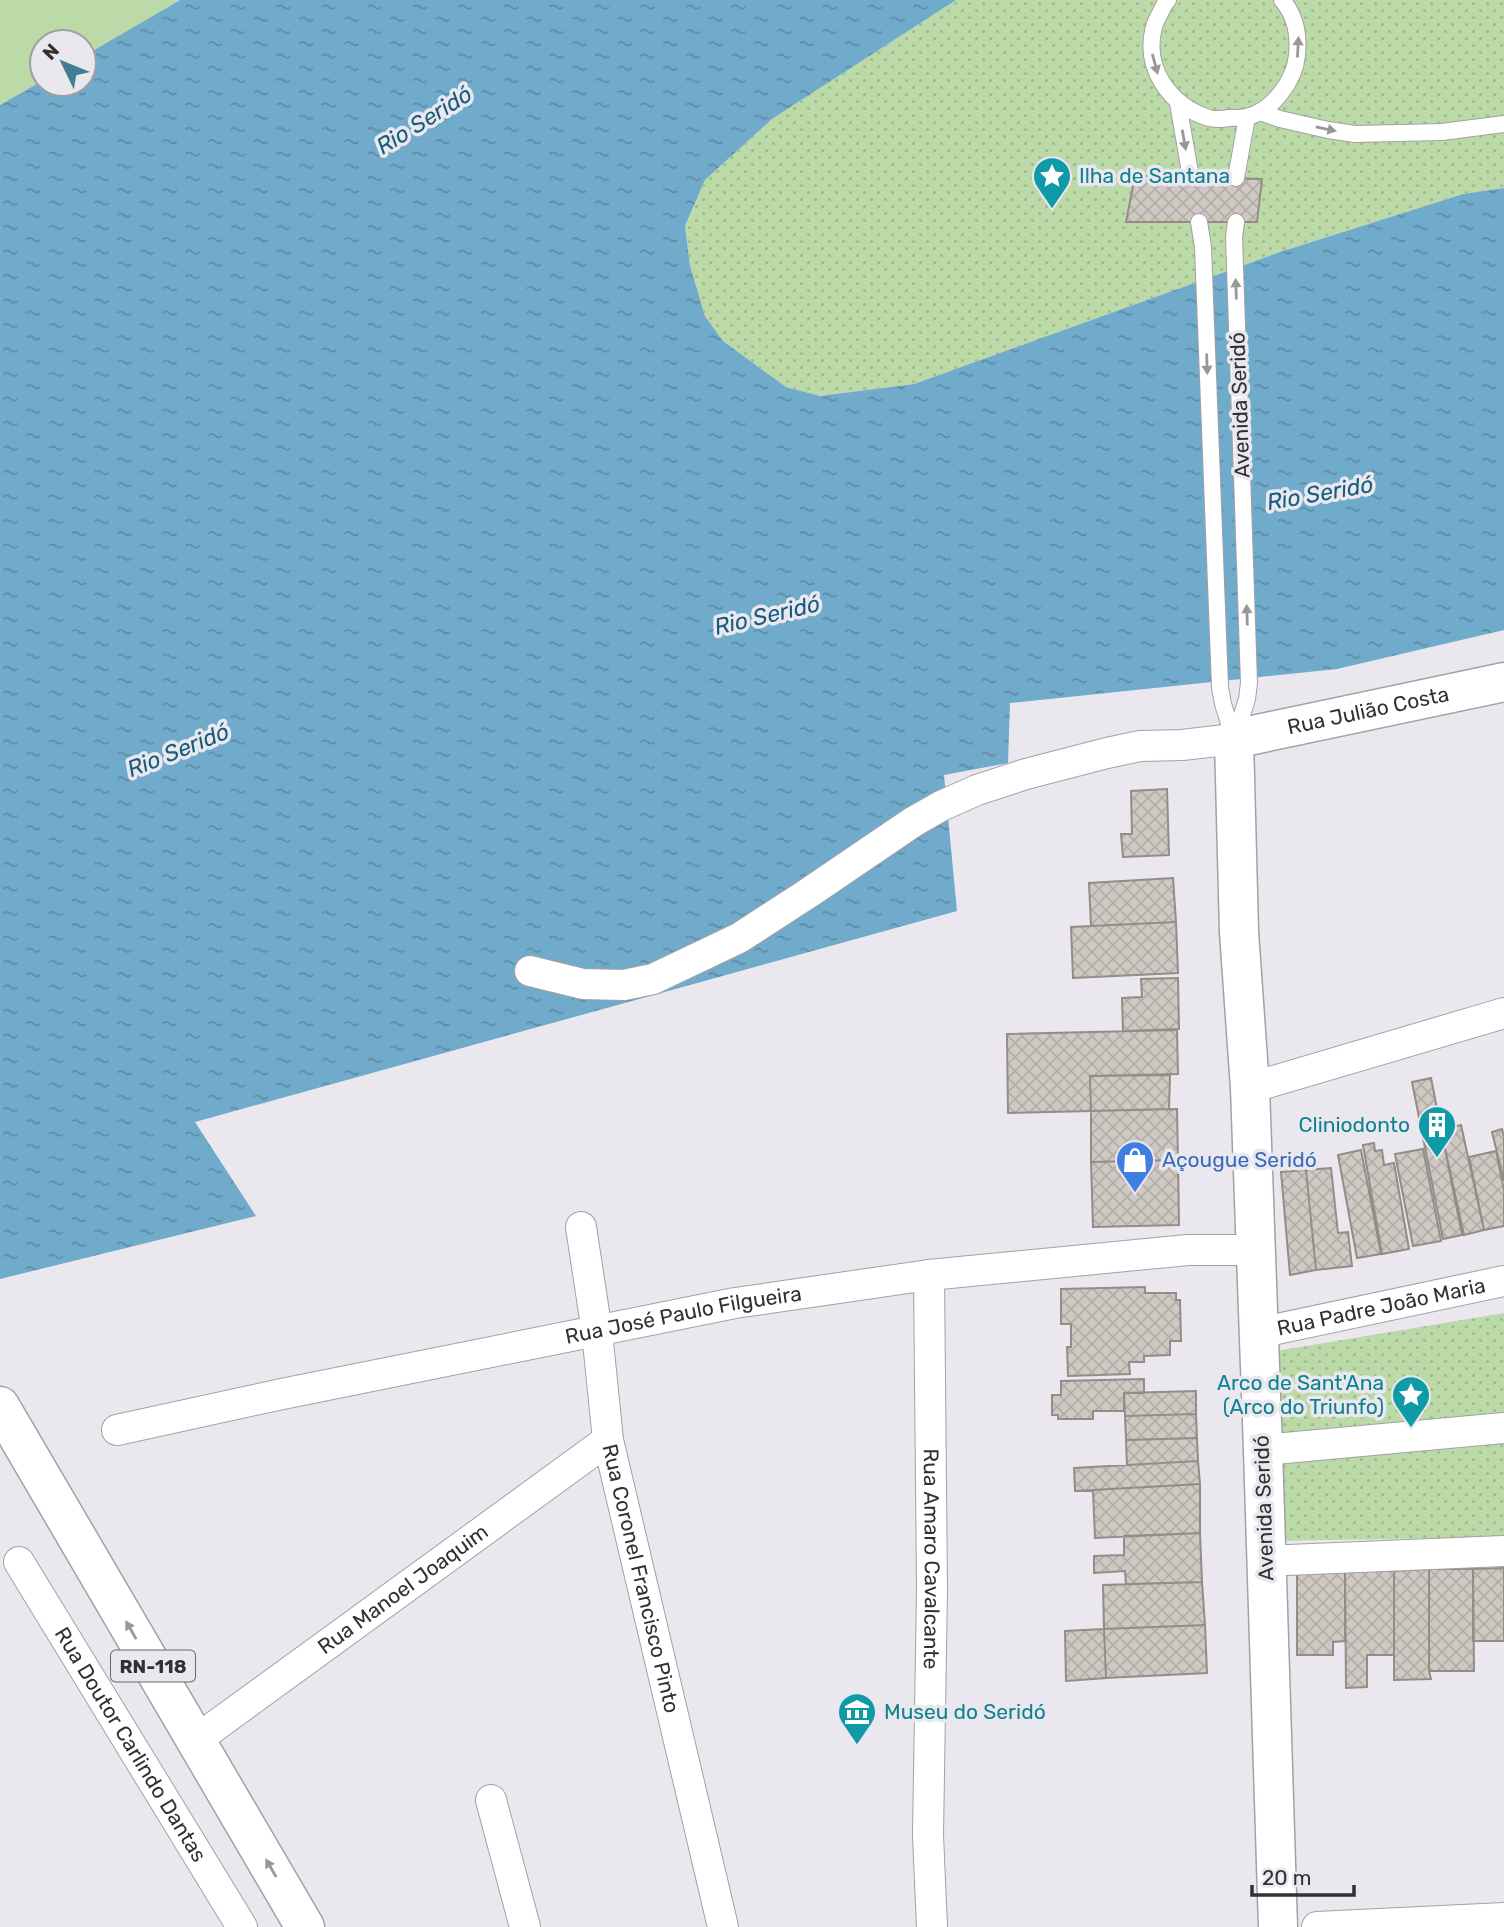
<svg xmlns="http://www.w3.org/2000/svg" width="1504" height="1927" viewBox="0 0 1504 1927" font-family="Rubik,sans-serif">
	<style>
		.grass { fill: #bbdaa7 }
		.park { fill: url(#park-dots) }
		.water { fill: url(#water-ripples) }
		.building { fill: url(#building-cross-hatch); stroke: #938c87; stroke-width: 2 }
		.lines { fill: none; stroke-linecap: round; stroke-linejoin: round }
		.lane-casing { stroke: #a4a0a7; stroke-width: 18 }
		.street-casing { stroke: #a4a0a7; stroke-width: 32 }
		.secondary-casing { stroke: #a4a0a7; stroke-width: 41 }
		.primary-casing { stroke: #a4a0a7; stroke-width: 41 }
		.lane { stroke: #fff; stroke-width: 16 }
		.street { stroke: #fff; stroke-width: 30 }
		.secondary { stroke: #fff; stroke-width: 38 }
		.primary { stroke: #fff; stroke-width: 38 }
		.oneway { fill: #989899 }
		.labels { text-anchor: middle; stroke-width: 7; stroke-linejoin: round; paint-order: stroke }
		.shield { fill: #ebe7ee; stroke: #6a676b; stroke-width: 2 }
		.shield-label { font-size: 19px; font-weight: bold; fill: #323033 }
		.culture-label { font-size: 21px; fill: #0d838f; stroke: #ebe7ee; text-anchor: start }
		.street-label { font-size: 21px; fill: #323033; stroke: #ebe7ee }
		.shop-label { font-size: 21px; fill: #366cbe; stroke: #ebe7ee; text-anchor: start }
		.water-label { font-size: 23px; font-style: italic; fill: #145d7d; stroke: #ebe7ee }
	</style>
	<defs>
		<pattern id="park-dots" width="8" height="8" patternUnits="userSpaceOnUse" patternTransform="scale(1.75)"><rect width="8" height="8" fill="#bbdaa7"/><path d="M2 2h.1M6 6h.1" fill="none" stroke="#a1bb90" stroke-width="1.8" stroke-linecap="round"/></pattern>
		<pattern id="water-ripples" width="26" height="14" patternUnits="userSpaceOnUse" patternTransform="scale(1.75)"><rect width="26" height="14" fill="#71abcb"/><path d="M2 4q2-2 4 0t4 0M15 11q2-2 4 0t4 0" fill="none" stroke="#5d8ca5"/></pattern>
		<pattern id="building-cross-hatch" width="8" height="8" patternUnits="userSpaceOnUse" patternTransform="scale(1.75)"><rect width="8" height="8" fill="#d0c9c3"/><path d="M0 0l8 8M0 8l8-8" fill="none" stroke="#b3ada8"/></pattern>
	</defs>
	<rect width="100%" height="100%" fill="#ebe7ee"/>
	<path class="grass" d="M0 0H180L84 56V42H42V81L0 105Z"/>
	<path class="park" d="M956 0H1504V188L1463 194 1280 252 914 384 820 396 786 387 723 341 705 316 690 266 685 227 705 180 772 119Z
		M1504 1313V1537L1275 1541 1264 1353Z"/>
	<path class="water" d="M180 0H956L772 119 705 180 685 226 690 266 705 316 723 341 786 387 820 396 914 384 1280 252 1463 194 1504 188V630L1337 669 1010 703 1008 763 944 775 957 911 195 1122 256 1216 0 1279V105L42 81V84H84V56Z"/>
	<path class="building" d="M1135 176 1262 179 1257 222H1126Z
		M1167 789 1169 855 1123 857 1121 834H1132L1131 791Z
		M1173 878 1176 922 1091 926 1089 883Z
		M1176 922 1178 973 1073 978 1071 927Z
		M1178 978 1179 1029 1123 1031 1122 998 1142 997 1141 979Z
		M1177 1030 1178 1074 1090 1076 1091 1111 1008 1113 1007 1034Z
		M1170 1075 1169 1109 1091 1111 1090 1076Z
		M1431 1078 1462 1235 1443 1239 1412 1082Z
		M1177 1109 1178 1160 1091 1162V1111Z
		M1461 1125 1484 1230 1464 1235 1441 1130Z
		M1502 1129 1504 1137V1181L1492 1132Z
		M1374 1143 1375 1151 1382 1150 1384 1165 1394 1163 1409 1249 1382 1254 1363 1145Z
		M1423 1149 1441 1241 1413 1246 1395 1154Z
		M1361 1150 1381 1254 1357 1258 1338 1155Z
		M1496 1151 1504 1190V1226L1484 1230 1469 1157Z
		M1178 1160 1179 1225 1093 1227 1091 1162Z
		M1331 1168 1338 1233 1348 1232 1352 1266 1316 1270 1306 1170Z
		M1306 1170 1316 1270 1290 1275 1281 1172Z
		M1145 1287V1293H1176V1300H1180L1181 1341H1170V1355L1144 1356V1362H1129L1130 1374 1068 1376 1067 1347H1071V1324H1061V1289Z
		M1144 1379V1393H1124V1411H1093V1419H1058V1415H1052V1395H1061V1381Z
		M1196 1391V1414L1125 1416 1124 1393Z
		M1196 1414 1197 1438 1126 1440 1125 1416Z
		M1197 1438 1198 1461 1127 1465 1126 1440Z
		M1198 1461 1200 1484 1075 1491 1074 1468Z
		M1200 1484V1533L1095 1538 1093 1490Z
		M1200 1533 1202 1582 1126 1584 1125 1571 1094 1573V1556L1124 1555V1536Z
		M1504 1568V1641H1473V1569Z
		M1429 1569V1671L1431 1679 1394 1680V1571Z
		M1429 1569H1473L1474 1671H1429Z
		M1345 1570V1641L1333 1642V1655H1297V1571Z
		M1345 1570 1394 1571V1655H1367V1687L1346 1688Z
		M1202 1582 1205 1625 1104 1629 1103 1585Z
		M1205 1625 1207 1673 1106 1678 1104 1629Z
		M1104 1629 1106 1678 1066 1681 1065 1631Z"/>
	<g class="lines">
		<defs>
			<path id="lane" d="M1168 0 1165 3C1162 11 1156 19 1154 27 1143 68 1170 106 1209 118 1215 120 1223 119 1230 118 1235 118 1241 118 1246 117 1272 112 1295 80 1297 55 1299 35 1296 16 1282 0
				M1178 103 1191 178
				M1260 112 1280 119 1328 130 1355 134 1442 132 1504 124
				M1236 178 1247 117
				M1199 222 1203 247 1220 687 1223 704 1234 739
				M1235 737 1247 699 1249 683 1234 237 1236 222"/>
			<g id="street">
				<path d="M530 971 583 984 624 985 653 979 739 938 807 894 913 822 941 806 977 790 1026 774 1107 753 1140 746 1182 745 1234 739"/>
				<path d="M1250 1088 1504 1013"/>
				<path id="s1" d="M581 1227 597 1332 608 1440 723 1927"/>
				<path id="s2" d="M929 1275 932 1589 928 1835 932 1927"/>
				<path id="s3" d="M1258 1333 1504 1281"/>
				<path id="s4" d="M117 1430 282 1394 735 1303 929 1275 1188 1250H1255"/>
				<path d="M1263 1450 1504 1428"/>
				<path d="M1266 1561 1504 1551"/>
				<path id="s5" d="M19 1562 242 1927"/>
				<path id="s6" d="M196 1740 608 1440"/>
				<path d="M491 1800 525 1927"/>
				<path d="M1317 1927 1504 1918"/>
			</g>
			<g id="secondary">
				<path id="s7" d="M1278 1927 1263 1450 1250 1088 1239 932 1234 739 1504 682"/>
			</g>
			<path id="primary" d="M0 1406 305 1927"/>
		</defs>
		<use href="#lane" class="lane-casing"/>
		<use href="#street" class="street-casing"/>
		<use href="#secondary" class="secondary-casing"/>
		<use href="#primary" class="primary-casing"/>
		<use href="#lane" class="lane"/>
		<use href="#street" class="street"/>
		<use href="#secondary" class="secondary"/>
		<use href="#primary" class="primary"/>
	</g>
	<defs><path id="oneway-solid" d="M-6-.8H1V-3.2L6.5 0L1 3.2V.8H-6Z" transform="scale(1.75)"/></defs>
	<g class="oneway">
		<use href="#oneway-solid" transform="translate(1298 47) rotate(-87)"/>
		<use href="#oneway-solid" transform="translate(1155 64) rotate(75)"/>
		<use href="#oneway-solid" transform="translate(1326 129) rotate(12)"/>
		<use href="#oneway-solid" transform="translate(1184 140) rotate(80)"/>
		<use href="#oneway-solid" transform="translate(1236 289) rotate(-92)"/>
		<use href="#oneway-solid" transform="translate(1207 364) rotate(88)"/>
		<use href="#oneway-solid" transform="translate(1247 615) rotate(-92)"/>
		<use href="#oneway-solid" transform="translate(131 1630) rotate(-120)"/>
		<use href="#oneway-solid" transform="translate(271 1868) rotate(-120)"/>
	</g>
	<defs>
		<symbol id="sight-pin" viewBox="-11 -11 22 30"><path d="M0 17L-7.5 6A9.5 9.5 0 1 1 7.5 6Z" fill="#0f9aa8" stroke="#ebe7ee"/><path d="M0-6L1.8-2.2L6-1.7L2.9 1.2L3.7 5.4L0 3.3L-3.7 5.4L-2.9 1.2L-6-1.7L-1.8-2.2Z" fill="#fff"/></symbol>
		<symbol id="building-pin" viewBox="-11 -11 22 30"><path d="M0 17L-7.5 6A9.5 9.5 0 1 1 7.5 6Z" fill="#0f9aa8" stroke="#ebe7ee"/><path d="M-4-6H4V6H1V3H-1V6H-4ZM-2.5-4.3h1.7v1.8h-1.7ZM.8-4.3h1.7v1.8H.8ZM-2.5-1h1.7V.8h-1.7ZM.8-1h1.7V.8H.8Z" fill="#fff"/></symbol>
		<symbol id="shop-pin" viewBox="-11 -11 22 30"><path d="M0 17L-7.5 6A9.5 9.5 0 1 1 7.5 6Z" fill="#3f7fe0" stroke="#ebe7ee"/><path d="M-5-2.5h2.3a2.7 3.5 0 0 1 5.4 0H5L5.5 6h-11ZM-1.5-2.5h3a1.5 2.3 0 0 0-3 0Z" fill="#fff"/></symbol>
		<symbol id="museum-pin" viewBox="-11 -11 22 30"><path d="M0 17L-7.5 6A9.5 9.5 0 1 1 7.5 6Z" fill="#0f9aa8" stroke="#ebe7ee"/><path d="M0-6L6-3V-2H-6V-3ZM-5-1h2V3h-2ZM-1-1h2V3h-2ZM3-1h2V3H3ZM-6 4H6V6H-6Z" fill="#fff"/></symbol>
	</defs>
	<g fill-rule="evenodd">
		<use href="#sight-pin" x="1030" y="154" width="44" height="60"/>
		<use href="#building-pin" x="1415" y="1103" width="44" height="60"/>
		<use href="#shop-pin" x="1113" y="1138" width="44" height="60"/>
		<use href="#sight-pin" x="1389" y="1373" width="44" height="60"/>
		<use href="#museum-pin" x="835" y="1690" width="44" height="60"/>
	</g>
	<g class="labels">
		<rect class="shield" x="111" y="1650.5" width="84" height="31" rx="5"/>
		<g class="shield-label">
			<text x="153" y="1673">RN-118</text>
		</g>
		<g class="culture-label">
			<text x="1079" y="183">Ilha de Santana</text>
			<text x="1410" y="1132" text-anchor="end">Cliniodonto</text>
			<text x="1384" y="1390" text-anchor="end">Arco de Sant'Ana<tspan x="1384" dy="24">(Arco do Triunfo)</tspan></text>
			<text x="884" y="1719">Museu do Seridó</text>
		</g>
		<g class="street-label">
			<text transform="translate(1240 405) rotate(-92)" y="7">Avenida Seridó</text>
			<text dy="7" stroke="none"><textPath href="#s7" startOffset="1326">Rua Julião Costa</textPath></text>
			<text dy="7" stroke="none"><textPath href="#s3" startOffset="126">Rua Padre João Maria</textPath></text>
			<text dy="7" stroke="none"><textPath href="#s4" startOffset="578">Rua José Paulo Filgueira</textPath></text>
			<text transform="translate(1264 1508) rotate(-92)" y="7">Avenida Seridó</text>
			<text dy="7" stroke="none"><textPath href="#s2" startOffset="284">Rua Amaro Cavalcante</textPath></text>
			<text dy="7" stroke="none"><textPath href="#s1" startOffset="357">Rua Coronel Francisco Pinto</textPath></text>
			<text dy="7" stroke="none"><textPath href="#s6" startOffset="256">Rua Manoel Joaquim</textPath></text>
			<text dy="7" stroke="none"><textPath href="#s5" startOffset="214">Rua Doutor Carlindo Dantas</textPath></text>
		</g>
		<g class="shop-label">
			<text x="1162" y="1167">Açougue Seridó</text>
		</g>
		<g class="water-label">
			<text transform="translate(424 120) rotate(-32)" y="8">Rio Seridó</text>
			<text transform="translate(1320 493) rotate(-10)" y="8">Rio Seridó</text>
			<text transform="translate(767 615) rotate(-13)" y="8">Rio Seridó</text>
			<text transform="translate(178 750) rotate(-22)" y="8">Rio Seridó</text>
		</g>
	</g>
	<g transform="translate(63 63) rotate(313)"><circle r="33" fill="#ebe7ee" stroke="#a19ea3" stroke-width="2"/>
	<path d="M0-5L12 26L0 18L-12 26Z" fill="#417e94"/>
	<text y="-10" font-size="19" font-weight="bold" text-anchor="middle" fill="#323033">N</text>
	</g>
	<path d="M1252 1885v10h102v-10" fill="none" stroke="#323033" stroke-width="3.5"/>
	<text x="1262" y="1885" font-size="21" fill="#323033" stroke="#ebe7ee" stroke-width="5" paint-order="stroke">20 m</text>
</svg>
